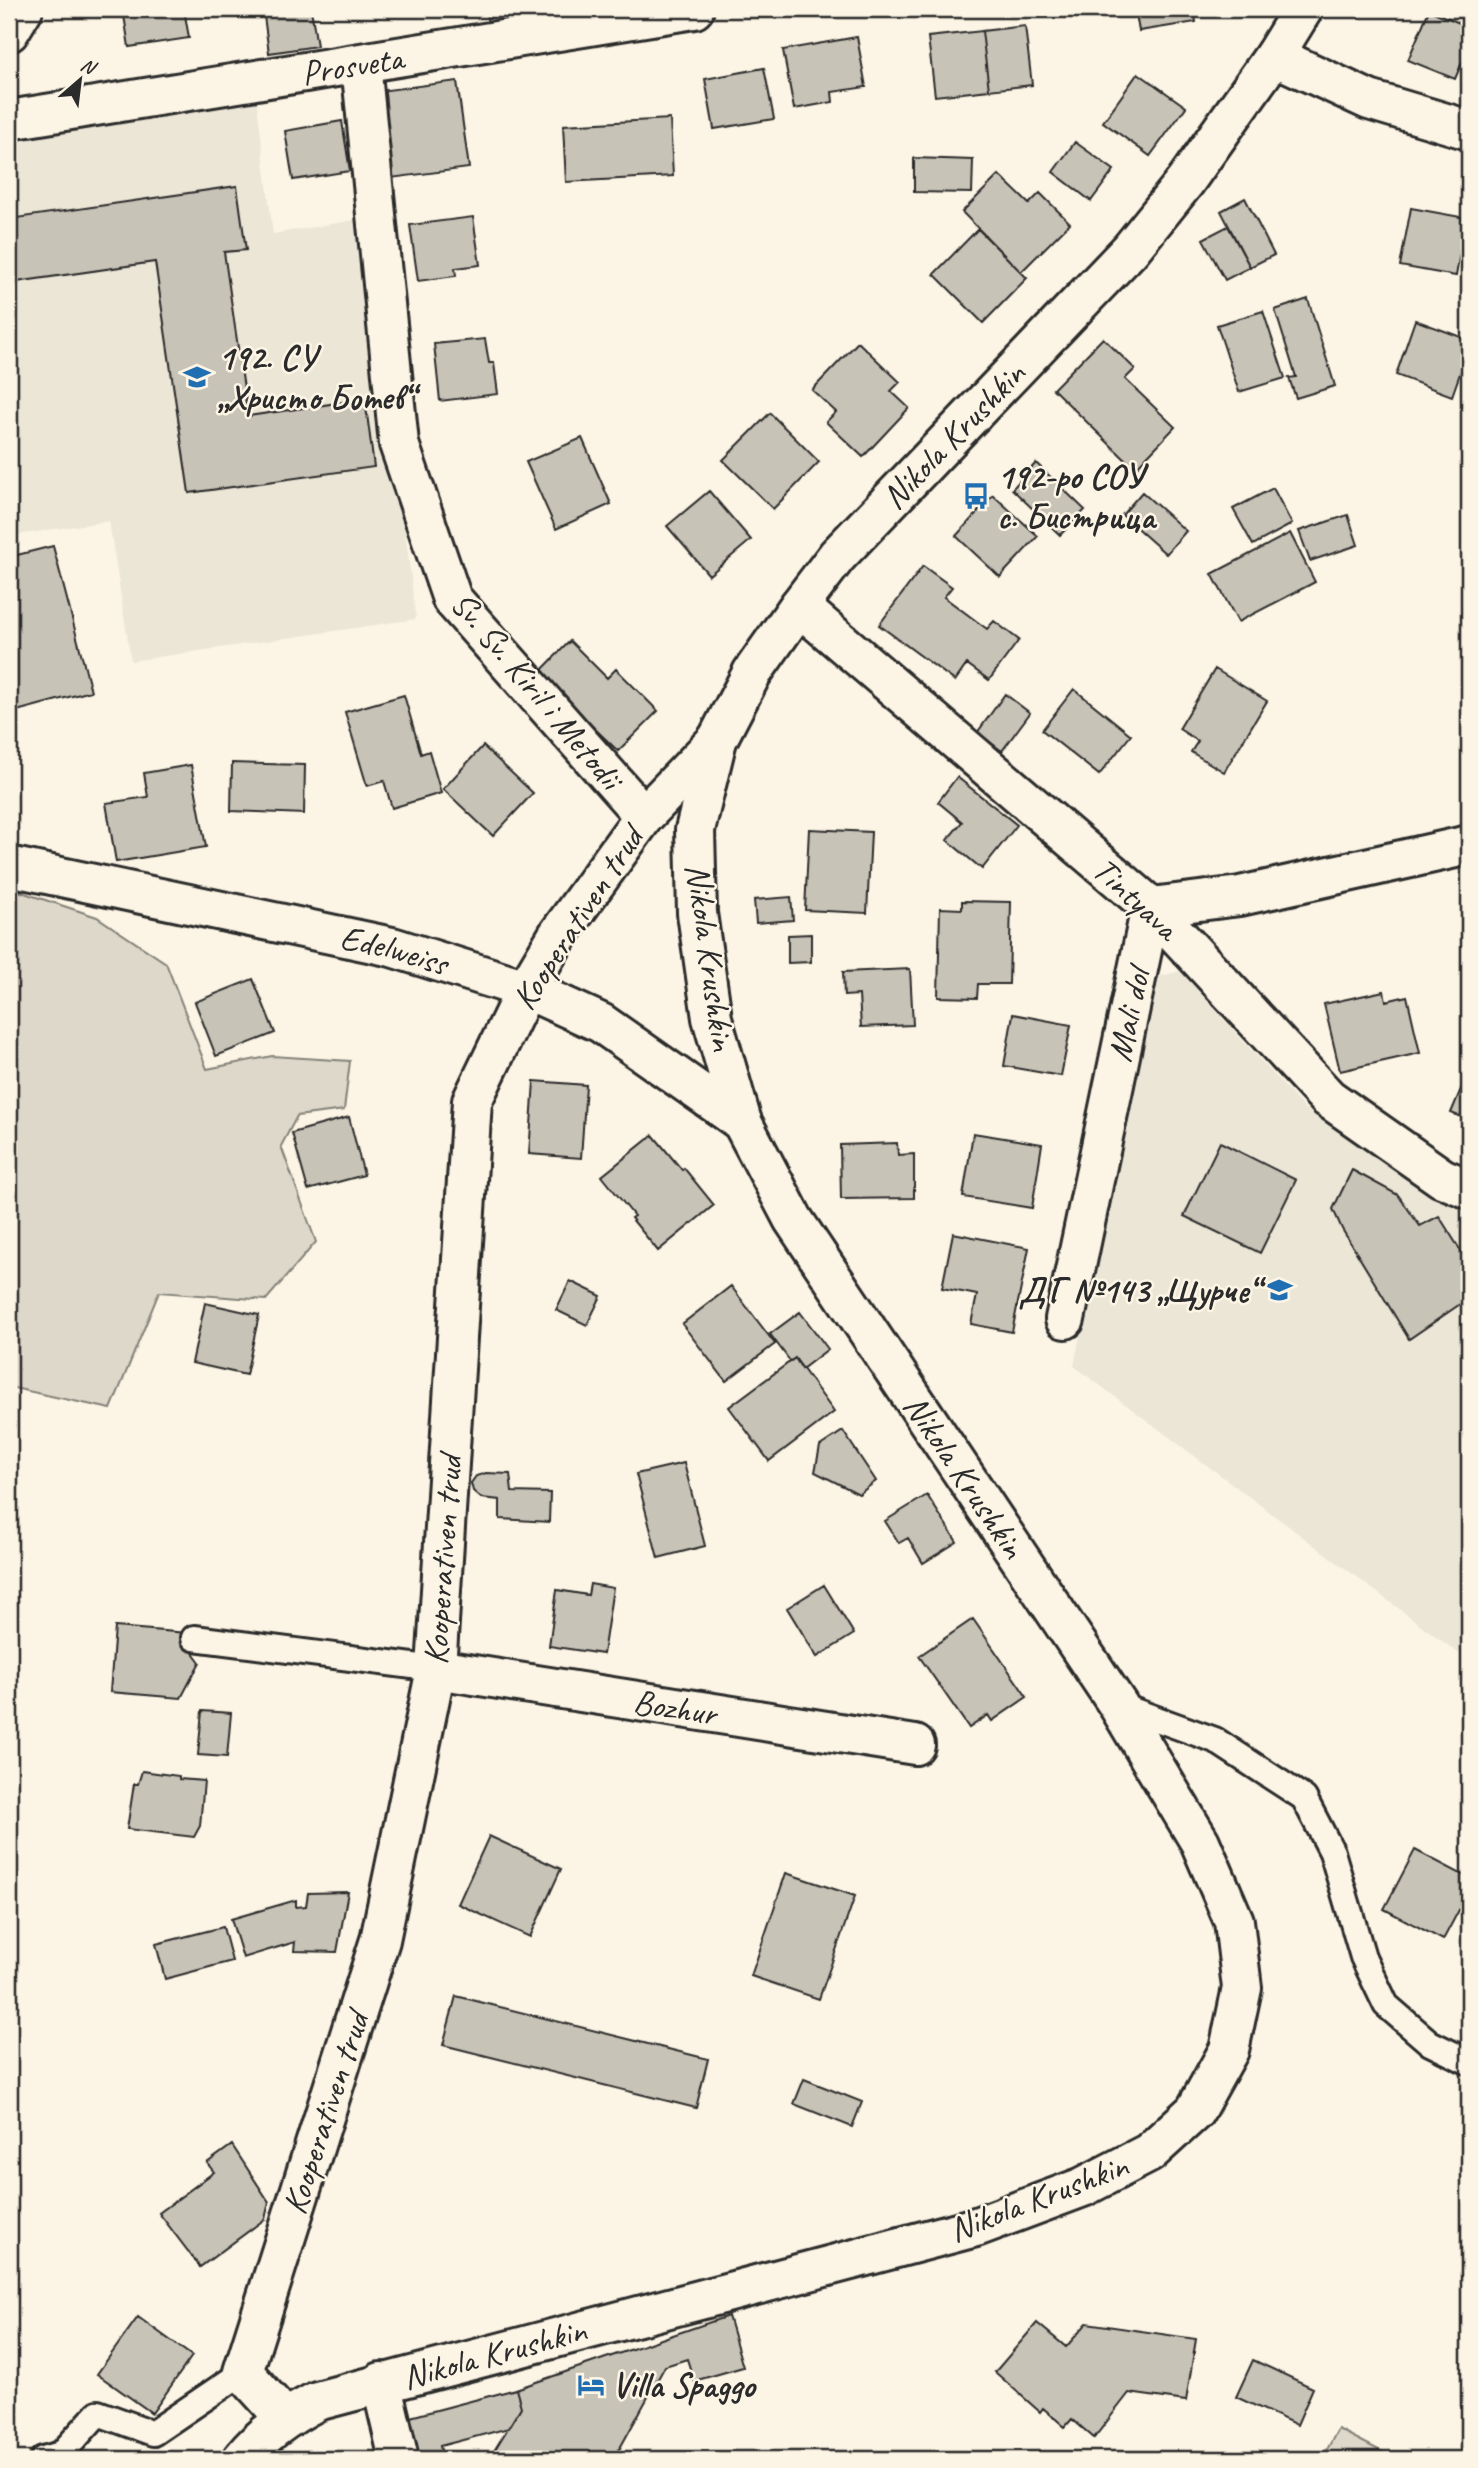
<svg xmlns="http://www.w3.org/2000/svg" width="1478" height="2468" viewBox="0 0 1478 2468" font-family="Caveat,sans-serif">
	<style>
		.built { fill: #ece6d7 }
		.green { fill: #ded8ca; stroke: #84827a; stroke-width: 2 }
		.building { fill: #c8c3b7; stroke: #2b2b2b; stroke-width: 2 }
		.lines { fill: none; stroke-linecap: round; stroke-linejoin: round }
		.lane-casing { stroke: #2b2b2b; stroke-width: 30 }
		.street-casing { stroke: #2b2b2b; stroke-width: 44 }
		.secondary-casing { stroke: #2b2b2b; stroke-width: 44 }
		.lane { stroke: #fcf5e5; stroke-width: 24 }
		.street { stroke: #fcf5e5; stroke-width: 38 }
		.secondary { stroke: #fcf5e5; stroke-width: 38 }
		.labels { text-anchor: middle; stroke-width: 5; stroke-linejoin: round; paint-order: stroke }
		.street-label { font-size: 35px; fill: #2b2b2b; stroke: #fcf5e5 }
		.poi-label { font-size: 35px; font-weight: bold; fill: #2b2b2b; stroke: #fcf5e5; text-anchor: start }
	</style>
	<rect width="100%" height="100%" fill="#fcf5e5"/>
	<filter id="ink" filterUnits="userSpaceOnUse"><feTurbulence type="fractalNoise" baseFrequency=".0143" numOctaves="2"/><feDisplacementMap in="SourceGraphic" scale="14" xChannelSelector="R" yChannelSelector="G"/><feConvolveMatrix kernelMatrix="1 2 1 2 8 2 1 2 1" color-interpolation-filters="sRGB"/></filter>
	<g filter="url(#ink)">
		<path class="built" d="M256 95 273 234 366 218 416 619 131 661 109 521 9 536V137Z
			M1180 971 1304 1108 1437 1199 1469 1213V1661L1074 1366 1148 980Z"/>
		<path class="green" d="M9 888 97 917 166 963 207 1069 272 1056 350 1061 344 1110 297 1116 281 1146 316 1242 266 1300 159 1292 111 1409 9 1387Z
			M1338 2429 1396 2459H1322Z"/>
		<path class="building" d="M123 9H184L189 38 129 47Z
			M263 9H311L317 46 269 53Z
			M485 9H514L516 17 488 22Z
			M1135 9H1194L1196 22 1139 31Z
			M1429 10 1469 27V46L1455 79 1408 60Z
			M1025 26 1032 85 989 90 982 31Z
			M982 31 989 90 935 96 928 37Z
			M857 37 866 87 832 92 833 102 794 109 783 50Z
			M764 68 774 119 714 129 705 79Z
			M1138 73 1186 107 1150 156 1103 122Z
			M457 81 469 168 391 178 379 91Z
			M670 119 673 176 566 182 563 125Z
			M342 121 350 171 293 180 285 131Z
			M1075 142 1114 170 1091 201 1053 172Z
			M914 158 973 160 972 193 914 192Z
			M999 175 1029 204 1040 193 1070 223 1021 272 962 212Z
			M237 186 246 250 224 252 248 416 365 399 374 467 189 493 155 262 9 283V219Z
			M1245 198 1274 255 1250 267 1221 211Z
			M1411 208 1466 218 1456 276 1400 266Z
			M473 217 480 265 455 268 456 276 418 281 410 225Z
			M1228 226 1250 267 1225 280 1203 239Z
			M978 229 1027 278 983 323 934 274Z
			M1308 299 1335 386 1296 398 1289 378 1296 377 1275 310Z
			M1263 311 1285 378 1239 392 1217 325Z
			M1415 320 1469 340V348L1452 396 1396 375Z
			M1103 338 1135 369 1125 379 1175 427 1135 469 1053 389Z
			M485 339 489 363H494L498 394 440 401 434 344Z
			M858 342 900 382 891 391 909 408 863 457 826 422 836 412 812 390Z
			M770 413 819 462 773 509 723 460Z
			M582 438 611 504 556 529 526 462Z
			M1036 463 1085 510 1060 535 1012 489Z
			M1273 488 1292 524 1253 545 1233 509Z
			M709 491 751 540 709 575 667 526Z
			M1142 492 1186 531 1166 554 1122 515Z
			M993 495 1038 536 1000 577 956 536Z
			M1348 515 1358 545 1310 561 1299 531Z
			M1290 533 1315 582 1238 622 1212 574Z
			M53 546 91 691 13 712 9 695V557Z
			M923 566 952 587 944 597 987 629 994 621 1019 640 989 680 967 664 955 681 879 625Z
			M570 641 607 678 616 669 658 711 618 751 538 674Z
			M1215 669 1267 701 1224 772 1191 752 1198 741 1179 729Z
			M1074 689 1131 735 1099 775 1042 730Z
			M1005 694 1030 713 1002 751 977 733Z
			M404 695 421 754 429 751 441 793 392 808 384 781 367 786 345 712Z
			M483 746 533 793 493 836 443 789Z
			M232 763 305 765 304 814 231 811Z
			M191 765 206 847 116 862 106 803 148 797 144 773Z
			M957 777 1017 825 982 869 947 840 962 822 938 802Z
			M809 829 871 832 867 913 805 910Z
			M791 897 793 920 756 923 754 900Z
			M962 901 1011 902 1009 984H978L977 998 938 997 940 908 962 909Z
			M811 934V962L788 963V935Z
			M910 969 913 1025 861 1027 859 995 844 996 843 972Z
			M253 979 275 1033 216 1056 195 1002Z
			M1384 991 1386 1001 1407 996 1420 1053 1340 1071 1324 1004Z
			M1013 1014 1071 1025 1061 1076 1004 1066Z
			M1469 1070V1120L1451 1113Z
			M534 1081 586 1085 581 1158 529 1154Z
			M349 1117 364 1175 308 1190 292 1133Z
			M973 1133 1042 1144 1032 1208 963 1197Z
			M653 1135 682 1170 684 1168 714 1205 658 1251 631 1218 634 1216 602 1176Z
			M1220 1142 1296 1180 1260 1253 1184 1216Z
			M897 1143 898 1155 914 1154V1198L841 1199 840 1145Z
			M1352 1170 1398 1195 1420 1226 1439 1216 1469 1264V1298L1409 1339 1342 1229 1333 1209Z
			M953 1233 1029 1248 1012 1332 971 1324 977 1295 942 1288Z
			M570 1281 601 1296 587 1325 556 1310Z
			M731 1286 775 1344 726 1381 682 1324Z
			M205 1303 259 1315 246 1375 192 1363Z
			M800 1312 828 1349 802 1369 795 1358 790 1361 770 1334Z
			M795 1358 834 1412 769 1461 729 1407Z
			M843 1431 876 1481 859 1494 815 1472 820 1446Z
			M684 1463 705 1546 658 1558 636 1474Z
			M486 1473 510 1474 512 1492 550 1493 549 1522 500 1519V1500L481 1498 473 1491 471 1483 476 1476Z
			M927 1495 957 1542 923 1563 908 1538 899 1543 885 1521Z
			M590 1584 613 1588 603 1654 549 1646 557 1590 588 1595Z
			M824 1585 854 1634 817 1657 787 1608Z
			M973 1619 1027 1697 992 1721 988 1715 969 1728 919 1656Z
			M115 1627 187 1633 185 1642 200 1662 181 1698 110 1692Z
			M202 1711 231 1713 227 1757 198 1755Z
			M142 1771 179 1776V1779L204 1781 200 1826 194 1837 127 1829 134 1784H138Z
			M489 1836 561 1869 530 1937 458 1904Z
			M1415 1850 1469 1878V1891L1443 1940 1384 1909Z
			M786 1873 855 1896 819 1999 751 1976Z
			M348 1892 337 1952 294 1951 295 1942 243 1958 231 1919 296 1900V1907L306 1906 308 1893Z
			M223 1927 232 1961 165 1979 156 1944Z
			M456 1996 708 2059 696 2108 443 2045Z
			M804 2079 862 2102 852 2127 794 2104Z
			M232 2145 269 2202 265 2219 200 2267 159 2213 214 2172 207 2163Z
			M728 2316 743 2367 694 2381 687 2359 665 2366 614 2459H489L521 2407 516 2389Z
			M138 2317 192 2356 152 2413 97 2374Z
			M1037 2323 1066 2347 1087 2323 1196 2339 1186 2401 1129 2393 1094 2438 1072 2419 1065 2427 1043 2408 1040 2412 995 2372Z
			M1253 2360 1313 2388 1297 2425 1236 2397Z
			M516 2389 521 2407 509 2428 440 2446 443 2459H408L399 2420Z"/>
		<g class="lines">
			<defs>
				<path id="lane" d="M194 1638 436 1669
					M1118 1705 1215 1740 1304 1798 1332 1852 1363 1957 1386 2005 1430 2043 1469 2062
					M43 2459 61 2454 98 2413 153 2433 243 2372"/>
				<g id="street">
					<path d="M9 32 23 9"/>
					<path d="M1274 56 1369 100 1469 130"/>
					<path d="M361 64 399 444 452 599 644 816"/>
					<path d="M9 120 694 9"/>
					<path d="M799 606 1151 907 1328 1098 1442 1178 1469 1189"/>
					<path id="s1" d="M9 866 392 947 526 989 601 1023 742 1122"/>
					<path d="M1065 1319 1151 907 1240 896 1469 845"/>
					<path d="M436 1669 915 1745"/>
					<path d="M381 2382 399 2459"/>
					<path d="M284 2417 243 2372 380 1940 436 1669 472 1101 526 989 558 935 644 816 717 740"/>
				</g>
				<path id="secondary" d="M242 2459C263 2433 288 2416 317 2401L976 2227 1083 2187 1149 2153 1195 2111 1229 2050 1242 1988 1234 1921 1200 1842 1118 1705 793 1219 742 1122 712 1018 697 913 695 830 717 740 752 673 799 606 837 556 1130 250 1185 182 1274 56 1303 9"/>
			</defs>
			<use href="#lane" class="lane-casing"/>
			<use href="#street" class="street-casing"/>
			<use href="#secondary" class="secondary-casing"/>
			<use href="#lane" class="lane"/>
			<use href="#street" class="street"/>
			<use href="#secondary" class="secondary"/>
		</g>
	</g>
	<defs>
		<symbol id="school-bare" viewBox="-9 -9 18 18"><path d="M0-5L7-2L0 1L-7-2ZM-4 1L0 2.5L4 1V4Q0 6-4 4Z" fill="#1f6fb2" stroke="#fcf5e5" stroke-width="2.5" paint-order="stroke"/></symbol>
		<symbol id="bus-bare" viewBox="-9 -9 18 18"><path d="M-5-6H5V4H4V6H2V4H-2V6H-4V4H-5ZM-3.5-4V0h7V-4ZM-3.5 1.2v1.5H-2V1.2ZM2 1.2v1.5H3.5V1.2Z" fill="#1f6fb2" stroke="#fcf5e5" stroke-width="2.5" paint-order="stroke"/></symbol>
		<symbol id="hotel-bare" viewBox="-9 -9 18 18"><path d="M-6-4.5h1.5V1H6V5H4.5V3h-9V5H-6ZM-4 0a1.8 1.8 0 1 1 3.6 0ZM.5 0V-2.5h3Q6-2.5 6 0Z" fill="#1f6fb2" stroke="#fcf5e5" stroke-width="2.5" paint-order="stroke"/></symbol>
	</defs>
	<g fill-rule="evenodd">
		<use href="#school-bare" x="178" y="358" width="38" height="38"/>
		<use href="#bus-bare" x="957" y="477" width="38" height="38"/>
		<use href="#school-bare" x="1260" y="1271" width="38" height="38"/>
		<use href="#hotel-bare" x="572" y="2366" width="38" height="38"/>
	</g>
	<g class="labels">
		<g class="street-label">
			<text transform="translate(352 65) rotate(-9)" y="12">Prosveta</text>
			<text transform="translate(953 435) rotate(-46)" y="12">Nikola Krushkin</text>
			<text transform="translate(537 690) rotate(50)" y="12">Sv. Sv. Kiril i Metodii</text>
			<text transform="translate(1136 898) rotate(43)" y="12">Tintyava</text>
			<text transform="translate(577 918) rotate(-57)" y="12">Kooperativen trud</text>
			<text dy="12" stroke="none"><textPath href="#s1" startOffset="394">Edelweiss</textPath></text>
			<text transform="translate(711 957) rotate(82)" y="12">Nikola Krushkin</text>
			<text transform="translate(1128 1015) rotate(-78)" y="12">Mali dol</text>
			<text transform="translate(965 1476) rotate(56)" y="12">Nikola Krushkin</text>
			<text transform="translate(442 1560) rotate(-86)" y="12">Kooperativen trud</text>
			<text transform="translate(675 1707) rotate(9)" y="12">Bozhur</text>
			<text transform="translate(325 2113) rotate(-72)" y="12">Kooperativen trud</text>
			<text transform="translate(1038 2197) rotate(-21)" y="12">Nikola Krushkin</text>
			<text transform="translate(494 2353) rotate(-15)" y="12">Nikola Krushkin</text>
		</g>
		<g class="poi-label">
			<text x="218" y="369">192. СУ<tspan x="218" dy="40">„Христо Ботев“</tspan></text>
			<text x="997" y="488">192-ро СОУ<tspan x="997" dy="40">с. Бистрица</tspan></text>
			<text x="1258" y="1302" text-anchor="end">ДГ №143 „Щурче“</text>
			<text x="612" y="2397">Villa Spaggo</text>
		</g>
	</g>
	<rect width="1478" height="2468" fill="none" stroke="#fcf5e5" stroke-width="35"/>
	<rect x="18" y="18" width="1443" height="2433" fill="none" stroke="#2b2b2b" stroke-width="2.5" filter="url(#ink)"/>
	<g transform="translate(80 80) rotate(28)" stroke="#fcf5e5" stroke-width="5" paint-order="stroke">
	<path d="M0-5L12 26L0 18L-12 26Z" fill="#2b2b2b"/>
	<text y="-10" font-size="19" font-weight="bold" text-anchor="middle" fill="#2b2b2b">N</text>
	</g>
</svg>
